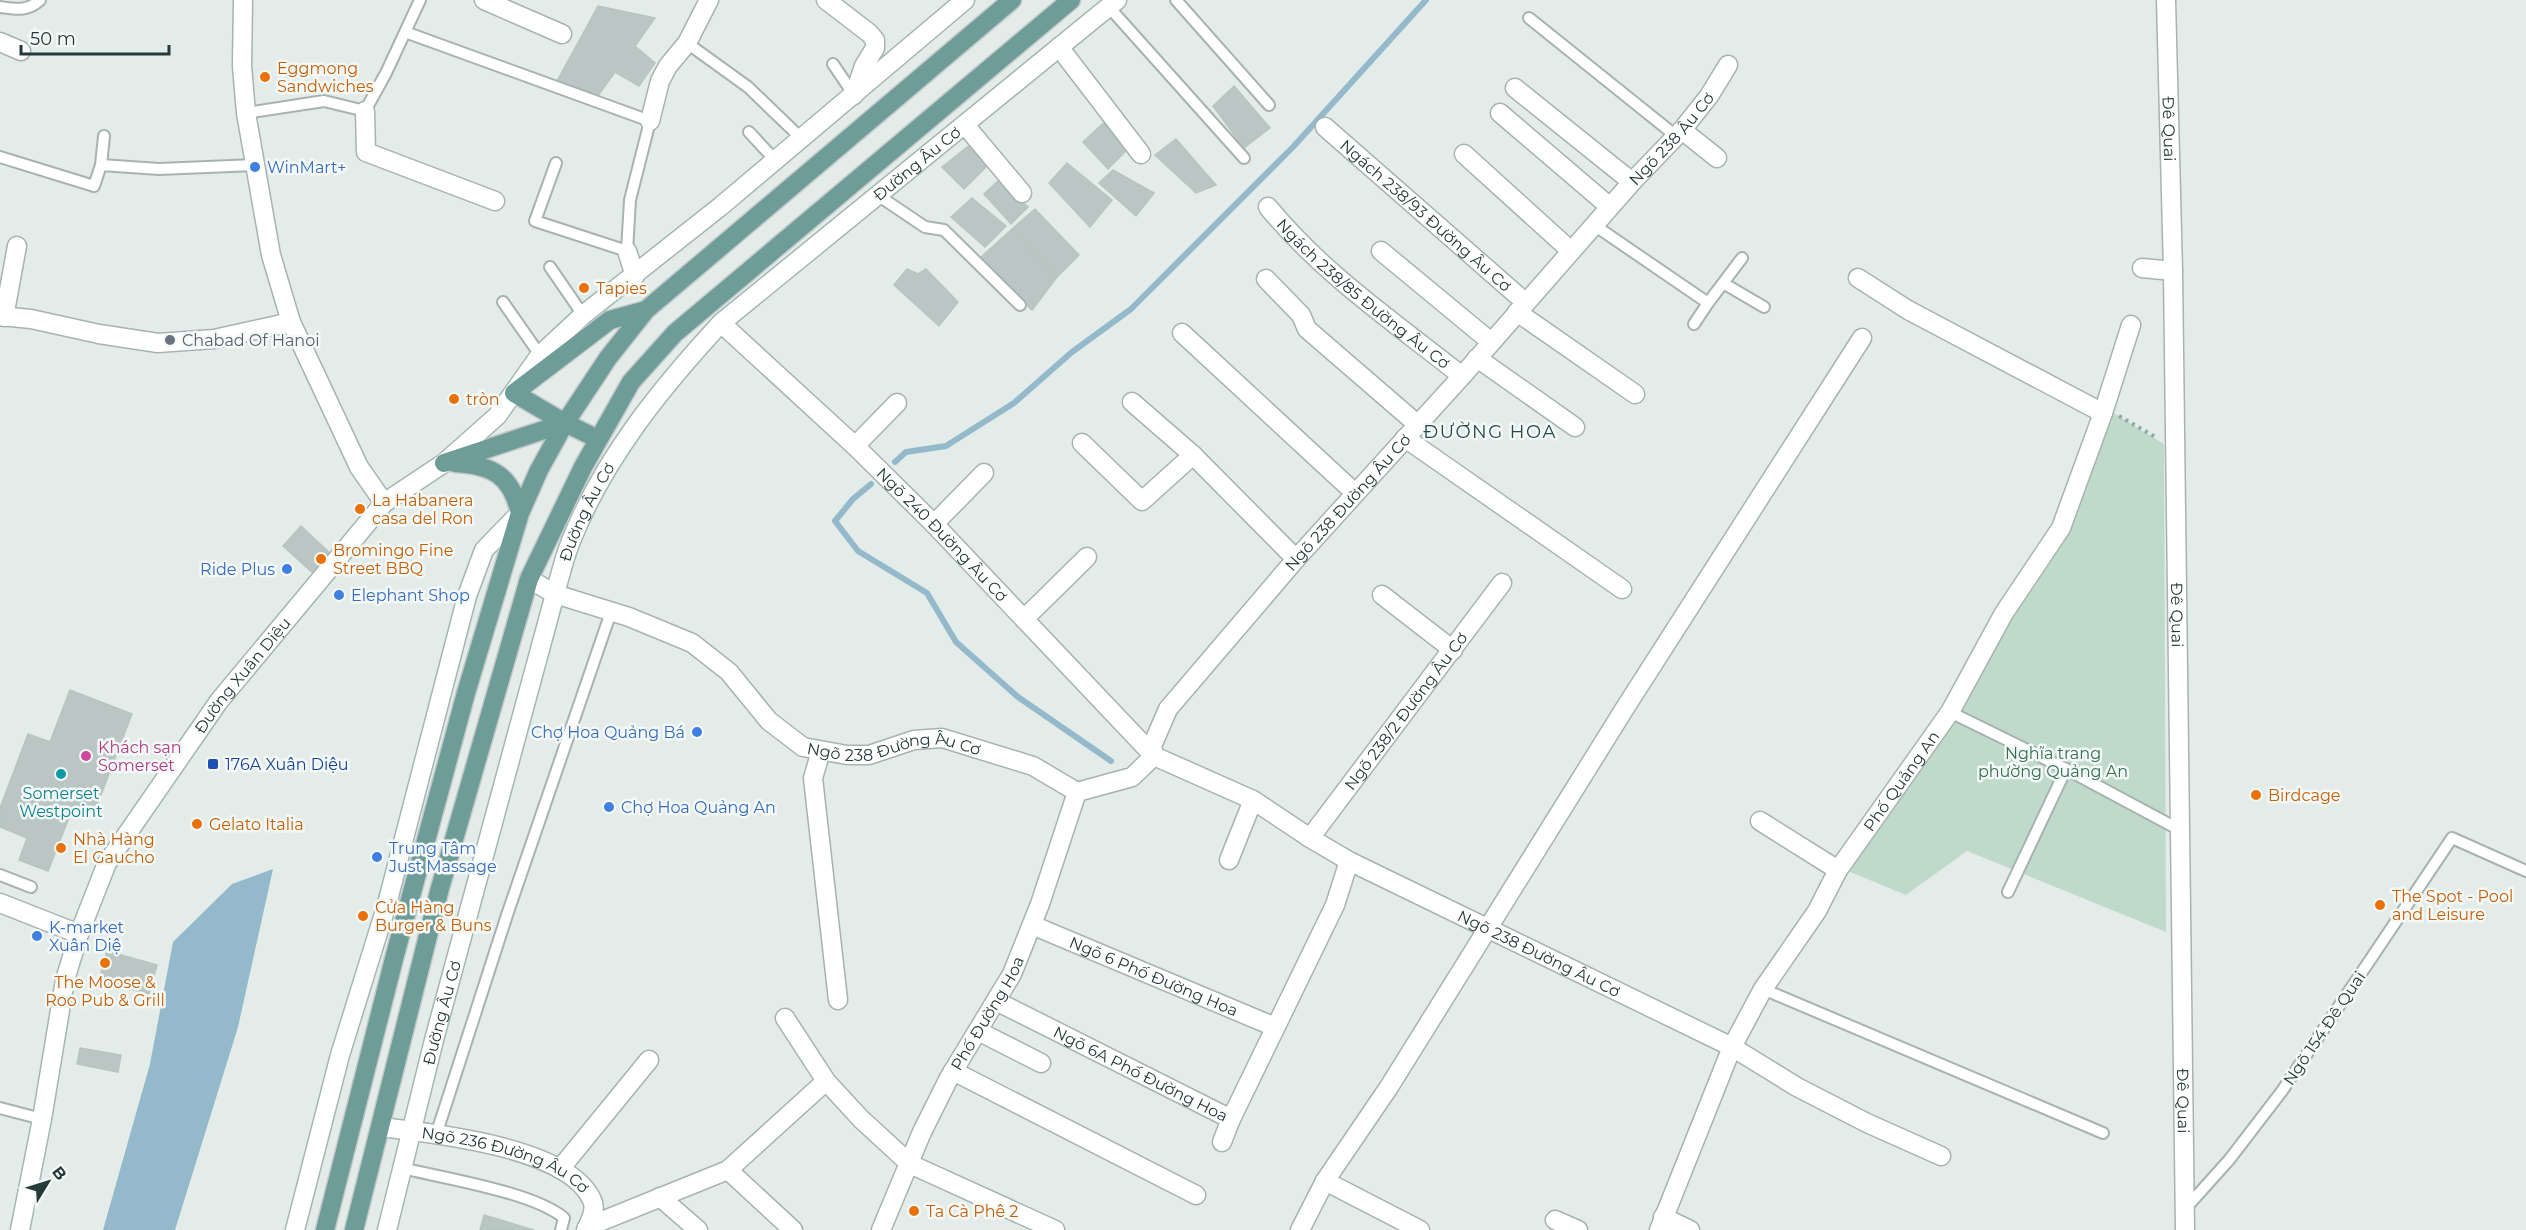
<svg xmlns="http://www.w3.org/2000/svg" width="2526" height="1230" viewBox="0 0 2526 1230" font-family="Montserrat,sans-serif">
	<style>
		.green { fill: #bfdacb }
		.water { fill: #93b9ca }
		.lines { fill: none; stroke-linecap: round; stroke-linejoin: round }
		.stream { stroke: #93b9ca; stroke-width: 6 }
		.building { fill: #bac6c3; stroke: #b7c5c1; stroke-width: 1.5 }
		.lane-casing { stroke: #a7b3b1; stroke-width: 14 }
		.street-casing { stroke: #a7b3b1; stroke-width: 21 }
		.secondary-casing { stroke: #a4b6b3; stroke-width: 21 }
		.primary-casing { stroke: #c2c8c8; stroke-width: 21 }
		.path { stroke: #88aca6; stroke-width: 4; stroke-dasharray: 3 4.5; stroke-linecap: butt }
		.lane { stroke: #fff; stroke-width: 10 }
		.street { stroke: #fff; stroke-width: 18 }
		.secondary { stroke: #fff; stroke-width: 18 }
		.primary { stroke: #6e9c98; stroke-width: 18 }
		.food-dot { fill: #e8710a; stroke: #f4f9f7; stroke-width: 2 }
		.shop-dot { fill: #3f7fe0; stroke: #f4f9f7; stroke-width: 2 }
		.worship-dot { fill: #6b7280; stroke: #f4f9f7; stroke-width: 2 }
		.hotel-dot { fill: #d1479c; stroke: #f4f9f7; stroke-width: 2 }
		.transit-dot { fill: #1a4fb4; stroke: #f4f9f7; stroke-width: 2 }
		.culture-dot { fill: #0f9aa8; stroke: #f4f9f7; stroke-width: 2 }
		.labels { text-anchor: middle; stroke-width: 5; stroke-linejoin: round; paint-order: stroke }
		.food-label { font-size: 16px; fill: #c56008; stroke: #f4f9f7; text-anchor: start }
		.street-label { font-size: 16px; fill: #253b39; stroke: #f4f9f7 }
		.shop-label { font-size: 16px; fill: #366cbe; stroke: #f4f9f7; text-anchor: start }
		.worship-label { font-size: 16px; fill: #5b616d; stroke: #f4f9f7; text-anchor: start }
		.hotel-label { font-size: 16px; fill: #b23c85; stroke: #f4f9f7; text-anchor: start }
		.park-label { font-size: 16px; fill: #346e54; stroke: #f4f9f7 }
		.transit-label { font-size: 16px; fill: #164399; stroke: #f4f9f7; text-anchor: start }
		.culture-label { font-size: 16px; fill: #0d838f; stroke: #f4f9f7 }
		.neighbourhood-label { font-size: 18px; letter-spacing: 1.5px; fill: #244b48; stroke: #f4f9f7 }
	</style>
	<rect width="100%" height="100%" fill="#e4ecea"/>
	<path class="green" d="M2109 410 2164 444 2166 932 1967 851 1906 895 1843 869 2043 573 2061 539Z"/>
	<path class="water" d="M273 869 238 1027 175 1230H103L150 1064 173 942 232 884Z"/>
	<g class="lines">
		<path class="stream" d="M895 462 906 452 946 446 1014 403 1072 352 1131 309 1293 147 1426 0
			M871 484 853 499 835 521 858 551 927 593 956 642 1018 697 1111 761"/>
	</g>
	<path class="building" d="M598 6 655 18 635 46 655 63 639 86 615 72 597 97 557 81Z
		M1234 86 1270 128 1244 148 1213 106Z
		M1111 116 1133 144 1108 169 1083 142Z
		M1176 139 1216 185 1196 193 1155 155Z
		M971 144 989 164 964 189 942 167Z
		M1067 163 1112 200 1090 227 1049 183Z
		M1113 170 1154 193 1136 216 1099 183Z
		M999 180 1028 207 1011 224 984 194Z
		M972 198 1006 226 985 247 951 217Z
		M1035 209 1079 255 1057 277 1012 229Z
		M1012 229 1057 277 1032 310 980 258Z
		M907 269 918 274 926 269 958 302 939 326 894 285Z
		M301 526 333 556 316 576 283 546Z
		M70 690 132 714 94 813 74 805 48 871 19 860 27 838 0 827V808L28 734 50 742Z
		M107 951 157 965 149 994 99 980Z
		M80 1048 121 1055 118 1072 77 1064Z
		M484 1215 534 1230H480Z"/>
	<g class="lines">
		<defs>
			<path id="lane" d="M1176 0 1269 105
				M1108 6 1244 158
				M0 7C16 9 27 12 40 0
				M1529 18 1676 136
				M405 32 650 121 630 200 627 251 535 221 556 163
				M687 43 748 87 801 138
				M833 64 854 95
				M246 113 324 101 365 111 386 73 420 0
				M749 132 775 160
				M0 157 94 186 101 165 104 136
				M101 165 159 169 255 165
				M879 196 925 227 944 230 1020 305
				M1594 225 1708 303 1742 258
				M550 267 583 315
				M1723 283 1764 307
				M503 302 540 355
				M1694 324 1708 303
				M1950 712 2066 769 2180 830
				M0 875 31 887
				M2008 892 2066 769
				M1763 989 2103 1133
				M0 1108 42 1119
				M436 1135 507 915 611 612
				M402 1168C443 1178 533 1192 564 1218L561 1230
				M2185 1209 2229 1160 2282 1091 2452 838 2526 871"/>
			<g id="street">
				<path d="M243 0 242 66 246 113 271 255 291 322 359 467 384 503"/>
				<path d="M484 0 562 34"/>
				<path d="M826 0 869 33 875 40V48L864 66 854 95"/>
				<path id="s1" d="M2166 0 2173 271 2185 1230"/>
				<path d="M0 42 21 51"/>
				<path d="M1059 47 1141 154"/>
				<path d="M1515 88 1632 182"/>
				<path d="M365 111 366 152 495 201"/>
				<path d="M1500 113 1610 207"/>
				<path d="M650 121 660 81 668 66 687 43 709 0"/>
				<path d="M965 125 1022 193"/>
				<path id="s2" d="M1325 127 1525 302"/>
				<path d="M1682 130 1717 158"/>
				<path d="M1464 154 1571 251"/>
				<path id="s3" d="M1268 207C1322 273 1395 323 1462 376"/>
				<path d="M627 251 635 276"/>
				<path d="M1381 251 1491 342"/>
				<path d="M2142 268 2173 271"/>
				<path d="M1858 278 1908 310 2103 413"/>
				<path d="M1266 279 1301 315 1307 329 1417 424"/>
				<path d="M1517 312 1635 394"/>
				<path d="M0 316 31 319 99 334 158 343 214 339 291 322"/>
				<path d="M4 317 17 246"/>
				<path id="s4" d="M721 323 855 446 934 524 1154 756 1253 800 1310 838 1349 861 1732 1047 1797 1087 1867 1123 1941 1156"/>
				<path d="M1182 333 1355 493"/>
				<path d="M1477 358 1575 427"/>
				<path d="M1132 402 1193 455 1296 559"/>
				<path d="M1405 438 1622 589"/>
				<path d="M1082 443 1142 501 1193 455"/>
				<path d="M855 446 897 403"/>
				<path d="M934 524 984 473"/>
				<path id="s5" d="M529 579 555 594 629 617 692 643 729 672 769 721 803 747 847 755H869L914 740 942 738 1033 766 1077 792 1132 777 1154 756 1152 746 1168 709 1296 559 1462 376 1632 182 1682 130 1709 96 1728 65"/>
				<path d="M1382 595 1453 650"/>
				<path d="M1024 619 1087 557"/>
				<path d="M821 751 813 778 838 1000"/>
				<path d="M1760 821 1838 870"/>
				<path id="s6" d="M1310 838 1502 583"/>
				<path d="M1229 860 1253 800"/>
				<path d="M0 903 79 934"/>
				<path id="s7" d="M1032 925 1275 1027"/>
				<path id="s8" d="M996 1001 1231 1119 1335 905 1349 861"/>
				<path d="M785 1018 826 1081 861 1119 910 1164 1055 1230"/>
				<path d="M978 1031 1041 1063"/>
				<path d="M953 1071 1196 1195"/>
				<path id="s9" d="M381 1127C432 1133 569 1147 592 1200 597 1210 590 1221 586 1230"/>
				<path d="M1222 1142 1231 1119"/>
				<path d="M560 1169 649 1060"/>
				<path d="M728 1170 793 1230"/>
				<path d="M1325 1181 1420 1230"/>
				<path d="M660 1197 698 1230"/>
				<path d="M1663 1217 1690 1230"/>
				<path d="M1555 1220 1578 1230"/>
				<path d="M587 1227 728 1170 826 1081"/>
				<path id="s10" d="M881 1230 922 1132 949 1078 1012 974 1040 904 1077 792"/>
				<path d="M1300 1230 1325 1181 1389 1087 1625 708 1862 338"/>
				<path id="s11" d="M1659 1230 1732 1047 1763 989 1817 911 1838 870 1950 712 2004 613 2061 528 2103 413 2131 325"/>
			</g>
			<g id="secondary">
				<path id="s12" d="M20 1230 42 1119 65 980 79 934 107 863 219 701 384 503 444 463 497 416 540 355 583 315 721 206 965 0"/>
				<path d="M295 1230 340 1055 387 904 467 596 484 550 520 513"/>
				<path id="s13" d="M387 1230 434 1040 555 594C560 576 564 558 571 541 604 458 661 388 721 323L1117 0"/>
			</g>
			<path id="primary" d="M598 439 565 423 514 393 610 320 646 310
				M444 463 565 423
				M455 463C492 465 511 475 520 513
				M325 1230 395 955 466 693 520 513 539 470 565 423 608 358 646 310 1012 0
				M354 1230 440 888 529 579 583 467 631 382 675 333 1071 0"/>
		</defs>
		<use href="#lane" class="lane-casing"/>
		<use href="#street" class="street-casing"/>
		<use href="#secondary" class="secondary-casing"/>
		<use href="#primary" class="primary-casing"/>
		<path class="path" d="M2119 416 2157 438"/>
		<use href="#lane" class="lane"/>
		<use href="#street" class="street"/>
		<use href="#secondary" class="secondary"/>
		<use href="#primary" class="primary"/>
	</g>
	<g class="food-dot">
		<circle cx="265" cy="77" r="6"/>
		<circle cx="584" cy="288" r="6"/>
		<circle cx="454" cy="399" r="6"/>
		<circle cx="360" cy="509" r="6"/>
		<circle cx="321" cy="559" r="6"/>
		<circle cx="2256" cy="795" r="6"/>
		<circle cx="197" cy="824" r="6"/>
		<circle cx="61" cy="848" r="6"/>
		<circle cx="2380" cy="905" r="6"/>
		<circle cx="363" cy="916" r="6"/>
		<circle cx="105" cy="963" r="6"/>
		<circle cx="914" cy="1211" r="6"/>
	</g>
	<g class="shop-dot">
		<circle cx="255" cy="167" r="6"/>
		<circle cx="287" cy="569" r="6"/>
		<circle cx="339" cy="595" r="6"/>
		<circle cx="697" cy="732" r="6"/>
		<circle cx="609" cy="807" r="6"/>
		<circle cx="377" cy="857" r="6"/>
		<circle cx="37" cy="936" r="6"/>
	</g>
	<circle class="worship-dot" cx="170" cy="340" r="6"/>
	<circle class="hotel-dot" cx="86" cy="756" r="6"/>
	<rect class="transit-dot" x="207" y="758" width="12" height="12" rx="3"/>
	<circle class="culture-dot" cx="61" cy="774" r="6"/>
	<g class="labels">
		<g class="food-label">
			<text x="277" y="74">Eggmong<tspan x="277" dy="18">Sandwiches</tspan></text>
			<text x="596" y="294">Tapies</text>
			<text x="466" y="405">tròn</text>
			<text x="372" y="506">La Habanera<tspan x="372" dy="18">casa del Ron</tspan></text>
			<text x="333" y="556">Bromingo Fine<tspan x="333" dy="18">Street BBQ</tspan></text>
			<text x="2268" y="801">Birdcage</text>
			<text x="209" y="830">Gelato Italia</text>
			<text x="73" y="845">Nhà Hàng<tspan x="73" dy="18">El Gaucho</tspan></text>
			<text x="2392" y="902">The Spot - Pool<tspan x="2392" dy="18">and Leisure</tspan></text>
			<text x="375" y="913">Cửa Hàng<tspan x="375" dy="18">Burger &amp; Buns</tspan></text>
			<text x="105" y="988" text-anchor="middle">The Moose &amp;<tspan x="105" dy="18">Roo Pub &amp; Grill</tspan></text>
			<text x="926" y="1217">Ta Cà Phê 2</text>
		</g>
		<g class="street-label">
			<text dy="6" stroke="none"><textPath href="#s1" startOffset="129">Đê Quai</textPath></text>
			<text dy="6" stroke="none"><textPath href="#s5" startOffset="1516">Ngõ 238 Âu Cơ</textPath></text>
			<text dy="6" stroke="none"><textPath href="#s13" startOffset="1232">Đường Âu Cơ</textPath></text>
			<text dy="6" stroke="none"><textPath href="#s2" startOffset="134">Ngách 238/93 Đường Âu Cơ</textPath></text>
			<text dy="6" stroke="none"><textPath href="#s3" startOffset="129">Ngách 238/85 Đường Âu Cơ</textPath></text>
			<text dy="6" stroke="none"><textPath href="#s5" startOffset="1029">Ngõ 238 Đường Âu Cơ</textPath></text>
			<text dy="6" stroke="none"><textPath href="#s13" startOffset="746">Đường Âu Cơ</textPath></text>
			<text dy="6" stroke="none"><textPath href="#s4" startOffset="306">Ngõ 240 Đường Âu Cơ</textPath></text>
			<text dy="6" stroke="none"><textPath href="#s1" startOffset="615">Đê Quai</textPath></text>
			<text dy="6" stroke="none"><textPath href="#s12" startOffset="610">Đường Xuân Diệu</textPath></text>
			<text dy="6" stroke="none"><textPath href="#s6" startOffset="159">Ngõ 238/2 Đường Âu Cơ</textPath></text>
			<text dy="6" stroke="none"><textPath href="#s5" startOffset="422">Ngõ 238 Đường Âu Cơ</textPath></text>
			<text dy="6" stroke="none"><textPath href="#s11" startOffset="513">Phố Quảng An</textPath></text>
			<text dy="6" stroke="none"><textPath href="#s4" startOffset="1046">Ngõ 238 Đường Âu Cơ</textPath></text>
			<text dy="6" stroke="none"><textPath href="#s7" startOffset="132">Ngõ 6 Phố Đường Hoa</textPath></text>
			<text dy="6" stroke="none"><textPath href="#s13" startOffset="224">Đường Âu Cơ</textPath></text>
			<text dy="6" stroke="none"><textPath href="#s10" startOffset="242">Phố Đường Hoa</textPath></text>
			<text transform="translate(2324 1028) rotate(-56)" y="6">Ngõ 154 Đê Quai</text>
			<text dy="6" stroke="none"><textPath href="#s8" startOffset="162">Ngõ 6A Phố Đường Hoa</textPath></text>
			<text dy="6" stroke="none"><textPath href="#s1" startOffset="1101">Đê Quai</textPath></text>
			<text dy="6" stroke="none"><textPath href="#s9" startOffset="130">Ngõ 236 Đường Âu Cơ</textPath></text>
		</g>
		<g class="shop-label">
			<text x="267" y="173">WinMart+</text>
			<text x="275" y="575" text-anchor="end">Ride Plus</text>
			<text x="351" y="601">Elephant Shop</text>
			<text x="685" y="738" text-anchor="end">Chợ Hoa Quảng Bá</text>
			<text x="621" y="813">Chợ Hoa Quảng An</text>
			<text x="389" y="854">Trung Tâm<tspan x="389" dy="18">Just Massage</tspan></text>
			<text x="49" y="933">K-market<tspan x="49" dy="18">Xuân Diệ</tspan></text>
		</g>
		<g class="worship-label">
			<text x="182" y="346">Chabad Of Hanoi</text>
		</g>
		<g class="hotel-label">
			<text x="98" y="753">Khách sạn<tspan x="98" dy="18">Somerset</tspan></text>
		</g>
		<g class="park-label">
			<text x="2053" y="759">Nghĩa trang<tspan x="2053" dy="18">phường Quảng An</tspan></text>
		</g>
		<g class="transit-label">
			<text x="225" y="770">176A Xuân Diệu</text>
		</g>
		<g class="culture-label">
			<text x="61" y="799">Somerset<tspan x="61" dy="18">Westpoint</tspan></text>
		</g>
		<g class="neighbourhood-label">
			<text x="1490" y="438">ĐƯỜNG HOA</text>
		</g>
	</g>
	<g transform="translate(48 1182) rotate(52)" stroke="#f4f9f7" stroke-width="4.5" paint-order="stroke">
	<path d="M0-4.5L10 22L0 15L-10 22Z" fill="#253b39"/>
	<text y="-9" font-size="16" font-weight="bold" text-anchor="middle" fill="#253b39">B</text>
	</g>
	<path d="M21 45v9h148v-9" fill="none" stroke="#253b39" stroke-width="3"/>
	<text x="30" y="45" font-size="18" fill="#253b39" stroke="#f4f9f7" stroke-width="4.5" paint-order="stroke">50 m</text>
</svg>
